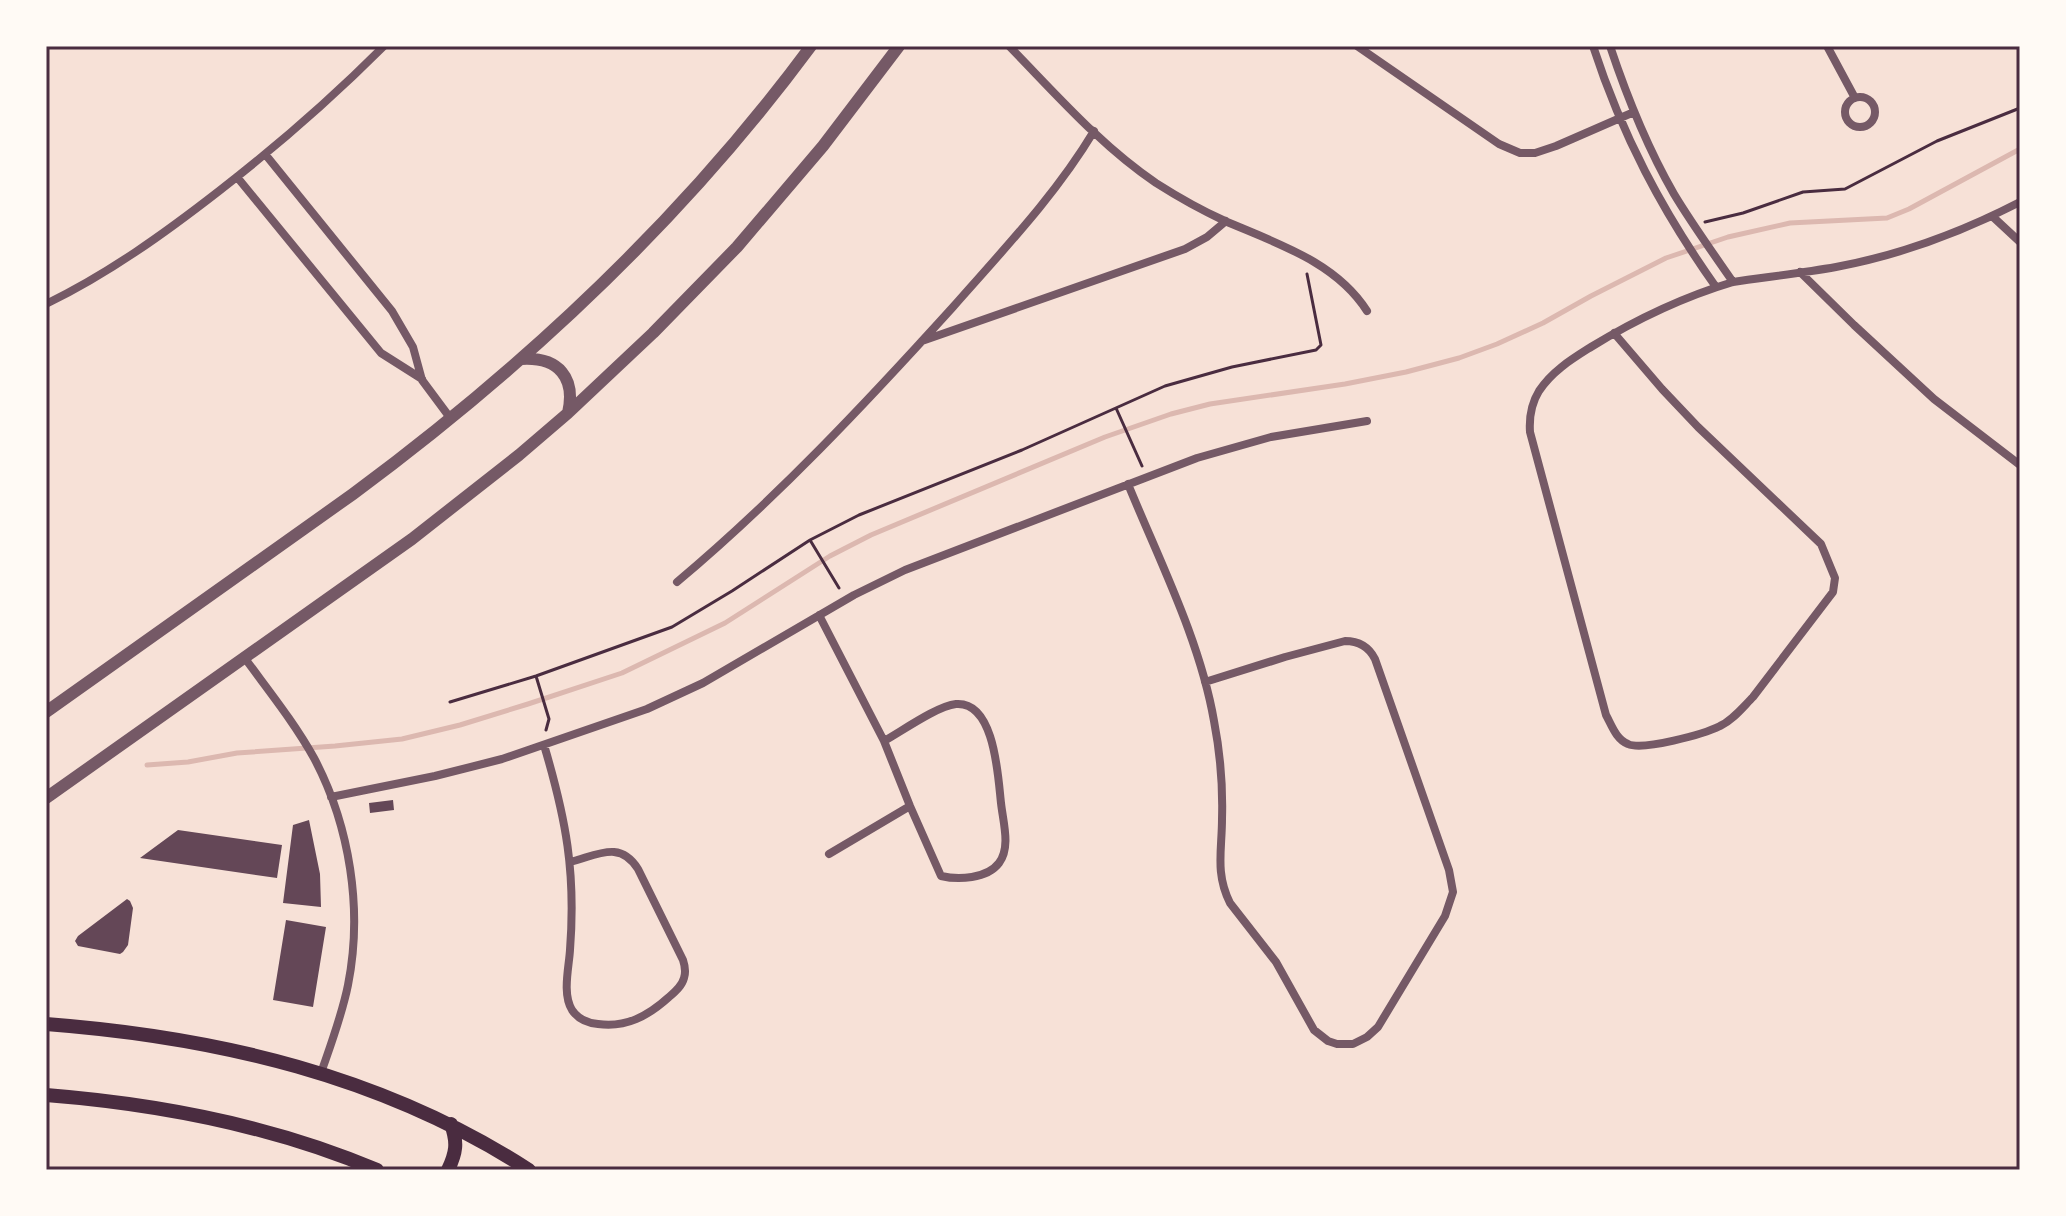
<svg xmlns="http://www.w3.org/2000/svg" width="2066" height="1216" viewBox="0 0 2066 1216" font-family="'Source Sans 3',sans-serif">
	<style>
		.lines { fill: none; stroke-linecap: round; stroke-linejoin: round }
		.stream { stroke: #dcb8b0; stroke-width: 5 }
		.building { fill: #644757 }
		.path { stroke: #4a2c40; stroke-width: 3 }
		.minor { stroke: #755966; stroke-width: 8 }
		.tertiary { stroke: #755966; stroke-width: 12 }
		.secondary { stroke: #4a2c40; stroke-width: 14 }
		.neatline { fill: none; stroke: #4a2c40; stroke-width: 3 }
	</style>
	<rect width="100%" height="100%" fill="#f7e1d7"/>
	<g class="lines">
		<path class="stream" d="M147 765 188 762 237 753 335 746 402 739 460 725 528 704 622 673 725 623 830 556 871 535 1105 437 1171 414 1210 404 1345 384 1406 372 1459 358 1497 344 1543 323 1591 296 1666 258 1728 237 1790 223 1887 218 1909 209 2020 149
			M46 1170H61"/>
	</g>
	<path class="building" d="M393 800 394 810 370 813 369 803Z
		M309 820 320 874 321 907 283 903 293 825Z
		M178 830 282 845 277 878 140 858Z
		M127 899 130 901 133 908 128 945 123 952 120 954 78 946 75 941 78 936Z
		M286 920 326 927 313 1007 273 1000Z"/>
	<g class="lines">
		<path class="path" d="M1705 222 1743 213 1803 192 1845 189 1937 141 2020 108
			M1116 408 1142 466
			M810 540 839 588
			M536 676 549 719 546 730
			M450 702 536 676 672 627 732 591 810 540 859 515 1022 450 1165 386 1232 367 1316 350 1321 345 1307 274"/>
		<path class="minor" d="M1009 46C1055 93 1101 146 1156 183 1178 197 1201 210 1225 221 1276 243 1336 262 1367 311
			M1357 46 1499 144 1520 153H1535L1556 146 1634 112
			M1593 46C1622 135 1662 211 1716 287
			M1610 46C1627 97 1647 147 1674 194 1692 224 1713 253 1733 282
			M1827 46 1855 98
			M1845 112a15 15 0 1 1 30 0a15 15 0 1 1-30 0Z
			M265 154 392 311 413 347 422 380 451 419
			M237 177 381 353 422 379
			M1992 216 2020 242
			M1800 272 1854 325 1934 399 2020 465
			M46 304C108 274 165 233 219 191 277 146 332 98 384 46
			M1614 333 1662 389 1698 427 1821 544 1835 578 1833 592 1753 697C1743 707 1733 720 1720 726 1704 734 1643 751 1628 744 1616 739 1612 726 1606 715L1530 432C1529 417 1531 404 1539 391 1552 371 1572 359 1591 347 1635 320 1683 297 1733 282 1767 277 1802 273 1836 267 1900 255 1962 232 2020 202
			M922 341 1185 249 1207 237 1226 221
			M1128 484C1159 560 1200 640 1214 721 1220 752 1223 786 1222 819 1222 850 1215 873 1230 903L1276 962 1314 1030 1328 1041 1337 1044H1353L1367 1037 1378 1027 1445 916 1453 892 1449 870 1375 659C1369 647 1359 641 1345 641L1285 657 1205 682
			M677 582C776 499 866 403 953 307 1003 250 1055 196 1094 131
			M819 615 884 741 910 806 941 876C958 880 987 879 999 863 1011 847 1003 822 1001 803 998 777 995 701 956 704 937 706 902 731 884 741
			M244 657C268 690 294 722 314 758 350 826 363 910 348 985 342 1015 331 1044 321 1073
			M544 745C566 819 576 872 570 950 569 967 562 994 572 1010 578 1019 587 1023 598 1024 626 1028 648 1016 669 997 675 992 682 986 684 978 686 972 685 966 683 960L638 869C620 840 598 855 570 862
			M331 797 435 776 502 759 647 709 703 683 854 595 905 570 1197 458 1271 437 1367 421
			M829 854 910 806"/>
		<path class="tertiary" d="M522 359C559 357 576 378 568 413
			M46 712 353 494C526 366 683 219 811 46
			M46 798 412 539 519 455 568 413 653 333 737 247 823 146 899 46"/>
		<path class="secondary" d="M46 1024C217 1037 384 1076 529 1170
			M46 1095C160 1104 271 1125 377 1170
			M448 1170C456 1153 458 1143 451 1124"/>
	</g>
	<rect width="2066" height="1216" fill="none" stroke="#fffaf5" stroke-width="96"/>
	<rect x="48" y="48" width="1970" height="1120" class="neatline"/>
</svg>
